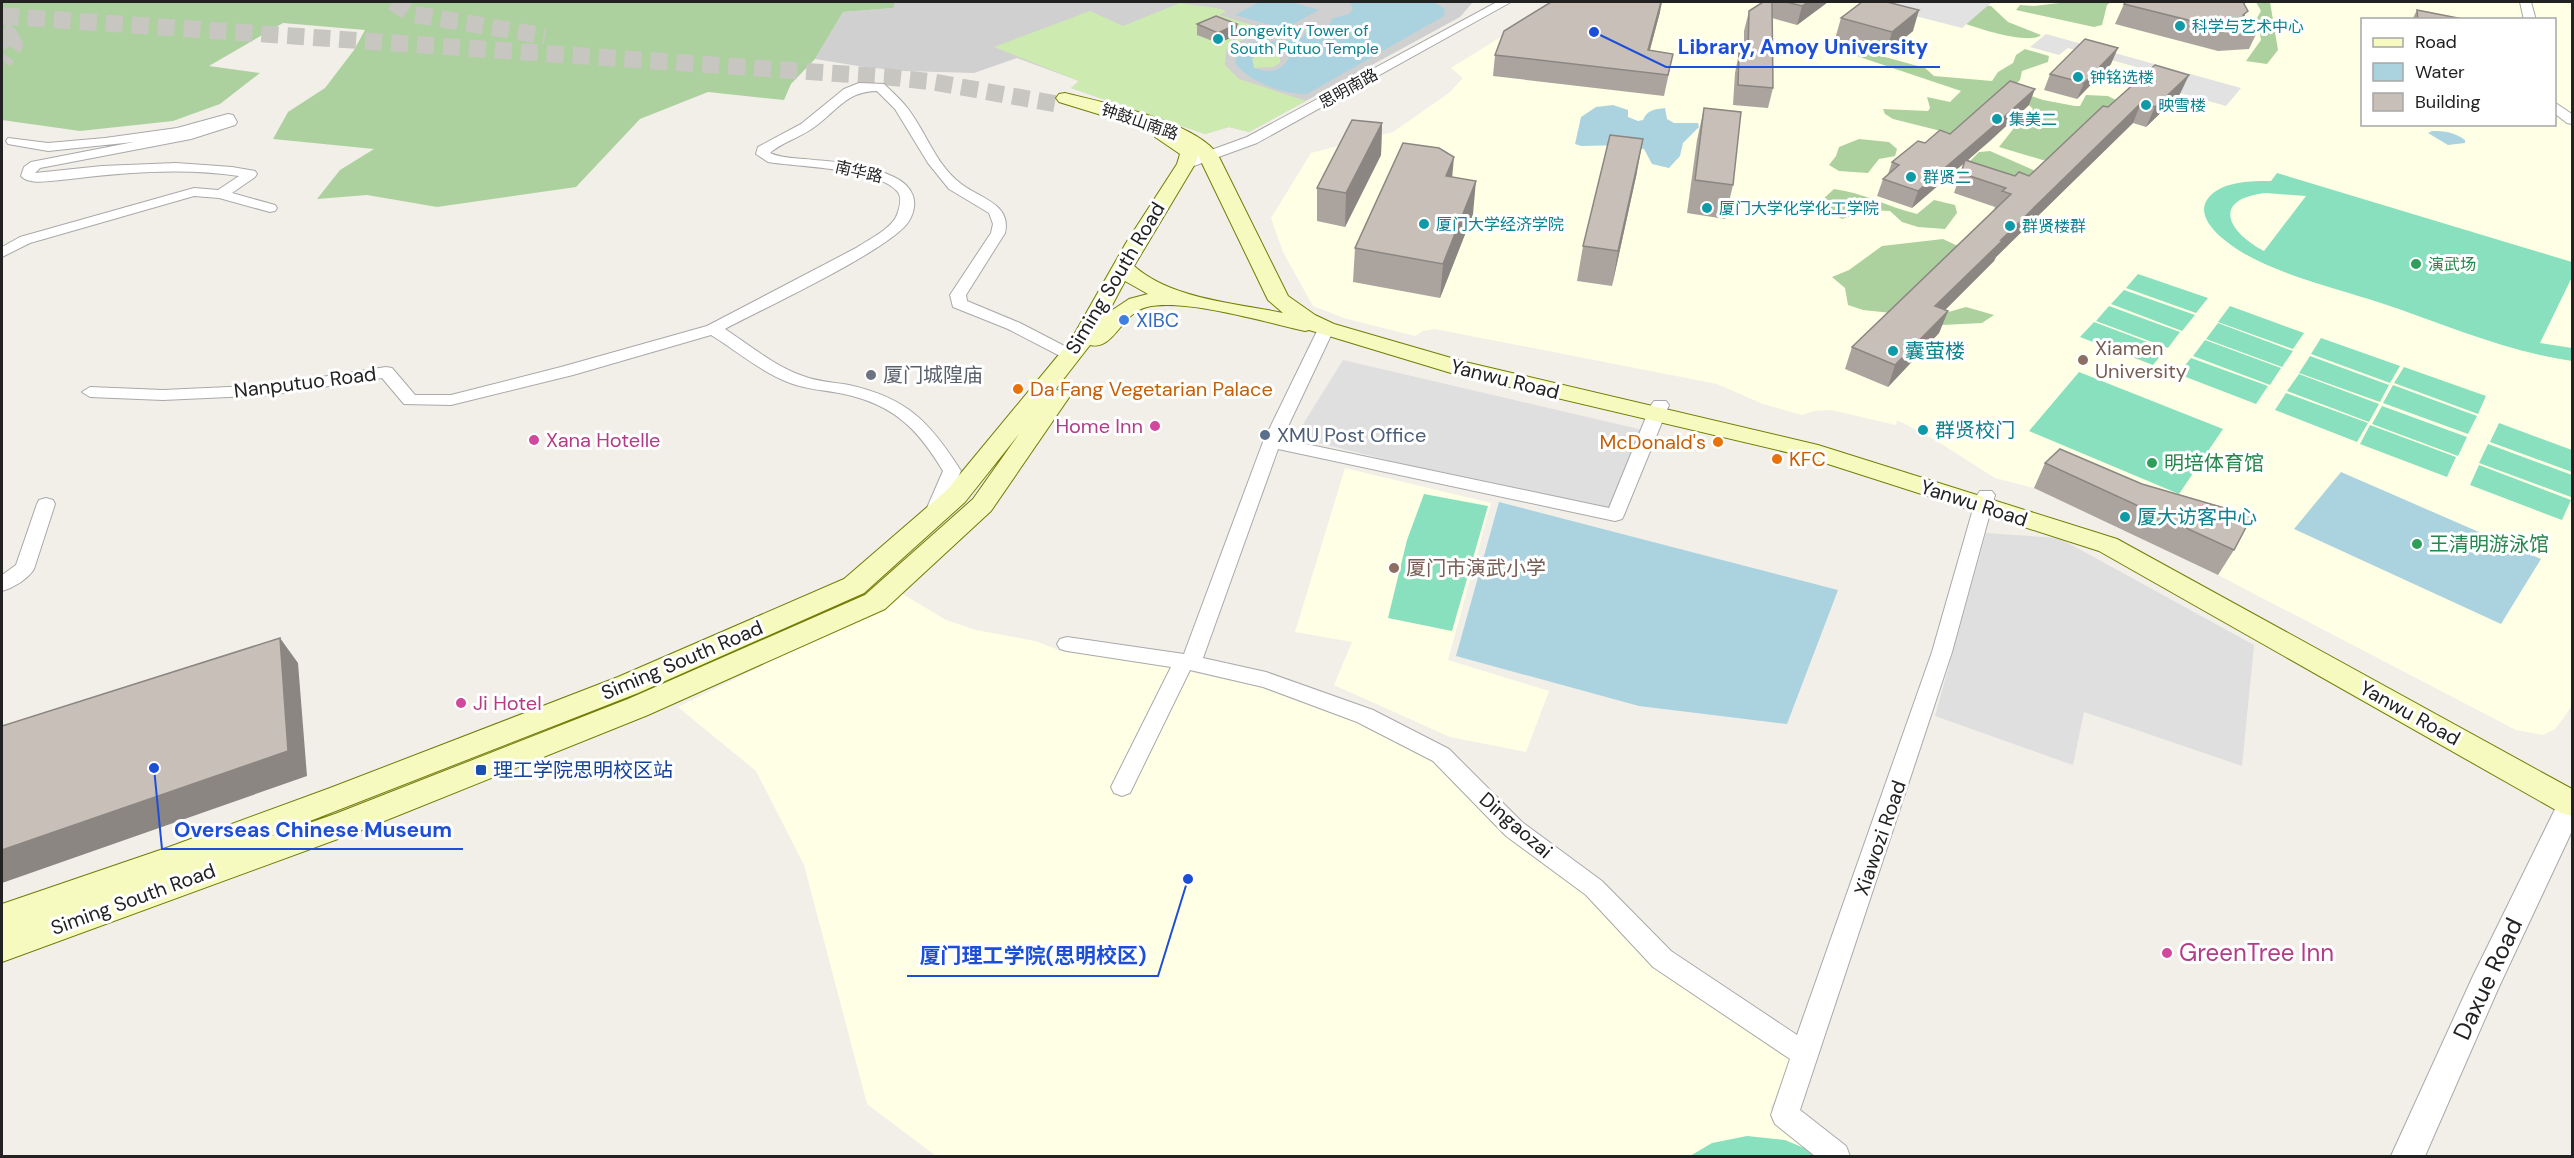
<svg xmlns="http://www.w3.org/2000/svg" width="2574" height="1158" viewBox="0 0 2574 1158" font-family="'DM Sans','Noto Sans SC',sans-serif">
	<style>
		.residential { fill: #e0dfdf }
		.education { fill: #ffffe5; fill-rule: evenodd }
		.religious { fill: #d0d0d0 }
		.grass { fill: #cdebb0 }
		.forest { fill: #add19e }
		.pitch { fill: #88e0be; fill-rule: evenodd }
		.parking { fill: #e2e2e2 }
		.water { fill: #aad3df; fill-rule: evenodd }
		.lines { fill: none; stroke-linecap: round; stroke-linejoin: round }
		.secondary-tunnel { stroke: #c8c6c1; stroke-width: 17; stroke-dasharray: 17 9; stroke-linecap: butt }
		.trunk-tunnel { stroke: #c8c6c1; stroke-width: 20; stroke-dasharray: 20 10; stroke-linecap: butt }
		.minor-casing { stroke: #a9a9a9; stroke-width: 2 }
		.tertiary-casing { stroke: #a9a9a9; stroke-width: 2 }
		.secondary-casing { stroke: #707d05; stroke-width: 2 }
		.minor { fill: #fff; fill-rule: evenodd }
		.tertiary { fill: #fff; fill-rule: evenodd }
		.secondary { fill: #f7fabf; fill-rule: evenodd }
		.wall { fill: #aba49e }
		.shaded-wall { fill: #8b8681 }
		.building { fill: #c7bfb8; stroke: #8b8681; stroke-width: 1.5 }
		.culture-dot { fill: #0f9aa8; stroke: #fff; stroke-width: 2 }
		.leisure-dot { fill: #2e9e5b; stroke: #fff; stroke-width: 2 }
		.shop-dot { fill: #3f7fe0; stroke: #fff; stroke-width: 2 }
		.education-dot { fill: #8d6e63; stroke: #fff; stroke-width: 2 }
		.worship-dot { fill: #6b7280; stroke: #fff; stroke-width: 2 }
		.food-dot { fill: #e8710a; stroke: #fff; stroke-width: 2 }
		.hotel-dot { fill: #d1479c; stroke: #fff; stroke-width: 2 }
		.service-dot { fill: #5c6f8a; stroke: #fff; stroke-width: 2 }
		.transit-dot { fill: #1a4fb4; stroke: #fff; stroke-width: 2 }
		.labels { text-anchor: middle; stroke-width: 6; stroke-linejoin: round; paint-order: stroke }
		.far-culture-label { font-size: 16px; fill: #0d838f; stroke: #fff; text-anchor: start }
		.far-street-label { font-size: 16px; fill: #222; stroke: #fff }
		.far-leisure-label { font-size: 16px; fill: #27864d; stroke: #fff; text-anchor: start }
		.street-label { font-size: 20px; fill: #222; stroke: #fff }
		.shop-label { font-size: 20px; fill: #366cbe; stroke: #fff; text-anchor: start }
		.education-label { font-size: 20px; fill: #785e54; stroke: #fff; text-anchor: start }
		.culture-label { font-size: 20px; fill: #0d838f; stroke: #fff; text-anchor: start }
		.worship-label { font-size: 20px; fill: #5b616d; stroke: #fff; text-anchor: start }
		.food-label { font-size: 20px; fill: #c56008; stroke: #fff; text-anchor: start }
		.hotel-label { font-size: 20px; fill: #b23c85; stroke: #fff; text-anchor: start }
		.service-label { font-size: 20px; fill: #4e5e75; stroke: #fff; text-anchor: start }
		.leisure-label { font-size: 20px; fill: #27864d; stroke: #fff; text-anchor: start }
		.transit-label { font-size: 20px; fill: #164399; stroke: #fff; text-anchor: start }
		.near-hotel-label { font-size: 24px; fill: #b23c85; stroke: #fff; text-anchor: start }
		.near-street-label { font-size: 24px; fill: #222; stroke: #fff }
		.leader { fill: none; stroke: #1d4ed8; stroke-width: 2 }
		.callout-dot { fill: #1d4ed8; stroke: #fff; stroke-width: 2 }
		.callout-label { font-size: 21px; text-anchor: middle; font-weight: bold; fill: #1d4ed8; stroke: #fff; stroke-width: 6; stroke-linejoin: round; paint-order: stroke }
	</style>
	<rect width="100%" height="100%" fill="#f2efe9"/>
	<path class="residential" d="M1343 360 1643 430 1613 516 1295 437Z
		M1986 533 2059 538 2254 645 2242 766 2084 712 2073 765 1935 716Z"/>
	<path class="education" d="M1557 2H2572V705L2565 716 2555 729 2543 735 2516 730 2218 575 2034 488 1995 478 1932 438 1897 420 1896 425 1831 410 1814 411 1802 415 1763 404 1717 384 1435 329 1423 331 1415 336 1344 318 1313 306 1283 252 1271 218 1311 153 1393 132 1449 93 1463 78 1451 68ZM2362 20H2554V124H2362Z
		M1345 468 1491 503 1448 660 1549 691 1526 752 1450 737 1334 685 1352 642 1295 632Z
		M901 593 946 620 976 630 1035 641 1064 652 1142 661 1263 688 1357 722 1431 761 1498 829 1588 894 1783 1043 1796 1065 1770 1108 1829 1156H936L867 1104 804 865 756 771 678 707 877 609Z"/>
	<path class="religious" d="M895 2H1473L1460 17 1249 132 1229 127 1205 134 1071 88 1079 81 1017 58 974 73 904 71 864 67 815 59 843 12 892 8Z"/>
	<path class="grass" d="M1180 3C1197 7 1210 5 1226 11L1219 15 1279 33C1261 44 1250 30 1226 50L1225 65 1239 79 1306 101 1249 132 1229 127 1205 134 1071 88 1079 81 994 47 1090 11 1123 26Z
		M1271 46 1280 56V63L1273 67 1254 68 1252 59 1262 50Z"/>
	<path class="forest" d="M2 2H895L893 8 843 12 815 59 791 84 784 100 708 92 640 119 576 187 437 207 367 195 317 199 340 170 374 149 273 139 288 112 325 88 354 50 365 30 283 23 209 66 260 73 220 104 173 121 80 131 2 120Z
		M2068 2H2111L2107 5 2102 25 2094 27 2016 10 2020 5 2034 6Z
		M2256 2H2270L2278 50 2267 64 2246 61 2261 40 2257 18 2261 11Z
		M1982 5 1991 6 2008 22 2041 35C2030 45 1980 29 1966 24Z
		M1827 41 1925 68 1934 76 1992 81 1998 72 2013 63 2016 55 2025 49 2049 56 2048 62 2022 71 2020 80 2011 89 2043 100 2075 106H2080L2086 95 2108 96 2118 101 2046 161 1999 147 2014 128 2031 125 2035 121 2029 113 2033 109 2029 105 1953 134 1893 119 1885 114 1883 109 1928 111 1930 108 1927 97 1950 102 1961 91 1824 45Z
		M2112 68 2133 73 2152 72 2138 84C2126 84 2113 84 2104 74Z
		M1859 139 1889 142 1897 149 1895 156 1879 159 1868 173 1839 171 1829 165 1836 156 1839 147Z
		M1990 151 2038 172V179L1961 177 1957 174 1979 152Z
		M1834 189C1864 193 1888 207 1917 214L1934 200 1955 205 1957 213 1945 229 1918 227 1902 222 1890 211 1851 209 1854 215 1842 219 1830 213 1821 201Z
		M1943 239 1960 247 1914 299 1945 313 1966 307 1994 315 1982 323 1942 325 1901 314 1863 310 1848 305 1845 288 1832 277 1849 270 1882 246Z"/>
	<path class="pitch" d="M2277 173 2572 262V277L2540 343 2572 348V361C2507 352 2444 324 2381 303 2336 288 2286 277 2245 254 2229 245 2189 218 2210 196 2225 181 2251 181 2271 181ZM2266 193 2306 196 2264 251C2227 232 2211 199 2266 193Z
		M2138 274 2208 298 2196 313 2126 288Z
		M2124 290 2195 315 2182 331 2111 304Z
		M2109 306 2180 332 2168 348 2096 321Z
		M2230 306 2304 333 2293 349 2218 322Z
		M2094 322 2166 349 2153 365 2080 337Z
		M2218 323 2293 351 2282 367 2206 339Z
		M2321 338 2400 366 2390 383 2311 354Z
		M2205 340 2281 368 2270 385 2193 356Z
		M2310 356 2389 385 2380 402 2299 373Z
		M2191 358 2268 386 2256 404 2178 374Z
		M2404 367 2486 396 2478 414 2394 383Z
		M2079 372 2223 429 2179 494 2029 431Z
		M2299 374 2379 404 2369 422 2287 391Z
		M2393 385 2477 416 2468 434 2383 403Z
		M2286 393 2368 423 2357 442 2275 410Z
		M2382 406 2467 437 2458 456 2372 424Z
		M2499 423 2572 450V472L2490 442Z
		M2370 425 2456 457 2447 477 2360 444Z
		M2488 444 2572 475 2571 497 2479 463Z
		M2479 465 2571 500 2562 520 2470 485Z
		M1424 494 1488 506 1452 631 1388 618 1407 540Z
		M1747 1136 1785 1140 1823 1156H1690L1712 1143Z"/>
	<path class="parking" d="M1861 2H1992L1962 28Z
		M2046 34 2241 88 2226 106 2166 89 2176 78 2068 48 2059 55 2030 47Z"/>
	<path class="water" d="M1259 2H1291L1319 10 1284 29 1235 15Z
		M1350 2H1433L1445 9 1444 16 1307 94C1283 94 1249 82 1235 63L1240 47 1245 43 1296 40 1303 37 1305 33 1329 25 1333 18 1349 14 1353 9ZM1271 46C1283 46 1282 51 1289 58 1281 72 1269 74 1254 68L1252 59 1262 50Z
		M1613 105 1628 110V117L1638 121 1643 120C1647 110 1655 109 1665 108L1667 119 1674 123H1698L1699 127 1683 143 1680 156 1669 168 1652 164 1644 149 1624 145 1581 146 1575 144 1581 117 1596 107Z
		M2432 131C2445 131 2454 132 2465 140V143L2448 145 2428 133Z
		M2341 472 2541 559 2501 624 2294 529Z
		M1499 502 1838 590 1787 724 1639 706 1456 656Z"/>
	<g class="lines">
		<path class="secondary-tunnel" d="M393 2 411 14 545 36
			M2 16 888 77 933 82 1057 104"/>
		<path class="trunk-tunnel" d="M2 32 8 36 13 45 2 60"/>
		<defs>
			<path id="minor" d="M1497 2H1511L1257 143 1191 167 1186 168 1179 164 1181 161 1247 137Z
				M2520 2H2531L2536 20H2524Z
				M859 83 884 84C891 91 898 97 904 104 925 128 934 163 960 183 978 198 1012 203 1005 233L966 295 967 301 1020 323 1076 352 1078 355 1070 360 1064 358 1008 329 953 307 950 295 991 233 993 224 989 213 949 189 928 163 895 109 877 91C845 91 835 114 810 130 798 138 781 143 770 153 782 159 801 158 814 160 841 162 870 165 894 177 913 186 920 202 909 221 892 249 760 310 725 329 751 346 774 366 803 376 818 382 834 382 849 385 907 398 930 422 961 471L939 521 932 523 925 521 923 517 943 471C918 429 894 405 844 394 826 390 808 390 790 383 761 372 737 351 711 335L573 375 451 405 404 404 382 378 270 395 163 400 90 397 82 392 90 387 163 390 270 385 386 367 392 368 415 395H451L561 367 707 326 856 248C868 240 889 230 896 217 899 210 903 197 897 191 876 168 799 167 768 162L756 154 758 147 801 124 844 89Z
				M2554 102 2572 114V124L2567 123 2554 113Z
				M228 114 233 115 237 122 235 125 191 139 40 168 35 173 102 166 176 163 232 167 255 171 257 174 255 177 232 193 275 205 277 208 275 211 270 212 219 198 194 196 30 243 2 257V247L20 237 194 188 218 190 239 176C180 167 120 173 61 180 49 181 29 185 21 176L24 167 31 162 134 142 48 151 8 144 6 141 8 138 48 143 105 138 177 128Z
				M1326 324 1334 329 1282 439 1609 508 1651 405 1654 401H1666L1669 405 1624 515 1622 519 1615 521 1278 449 1203 658 1266 672 1373 710 1449 749 1522 822 1602 881 1671 951 1797 1035 1932 652 1977 495 1980 491H1992L1995 495 1952 652 1800 1110 1846 1146 1850 1156H1815L1775 1124 1771 1115 1790 1059 1653 967 1586 895 1506 836 1433 761 1357 722 1263 687 1190 670 1130 793 1122 796 1114 793 1111 787 1171 667 1067 651 1060 649 1057 644 1060 639 1067 637 1184 654 1263 442 1318 329Z
				M46 498 53 500 55 504 34 569C28 579 13 588 2 591V575L16 565 37 504 39 500Z"/>
			<path id="tertiary" d="M2572 792V831L2498 989 2425 1156H2391L2473 976 2558 803 2562 795Z"/>
			<path id="secondary" d="M1065 93C1105 103 1195 121 1218 155L1288 296 1315 315 1334 324 1465 362 1818 445 2117 539 2572 789V816L2561 813 2099 551 1803 456 1451 373 1309 330 1305 331C1265 322 1184 298 1147 307 1121 313 1114 351 1090 345L1055 390 1066 391 1070 396 991 511 885 609 648 715 357 832 2 962V904L169 847 330 788 618 677 844 579 947 490 1071 340 1126 243 1177 164 1180 154 1155 137 1160 133 1059 102 1056 98 1059 94ZM1198 155 1268 300 1283 313C1235 303 1171 299 1134 266L1195 164ZM1125 281 1148 294 1129 299 1108 313ZM1019 434 973 499 865 595 628 699 335 814 269 837 638 693 864 593 965 502Z"/>
		</defs>
		<use href="#minor" class="minor-casing"/>
		<use href="#tertiary" class="tertiary-casing"/>
		<use href="#secondary" class="secondary-casing"/>
		<use href="#minor" class="minor"/>
		<use href="#tertiary" class="tertiary"/>
		<use href="#secondary" class="secondary"/>
	</g>
	<path class="wall" d="M1763 2H1828L1797 25 1772 18 1773 88 1768 108 1733 105 1735 73 1739 53 1744 54V31L1749 11Z
		M2124 4H2244L2245 17 2259 28 2249 49 2218 51 2115 24Z
		M2417 10 2468 20H2412Z
		M1660 12 1650 50 1673 54 1664 96 1493 76 1495 55Z
		M1841 18 1913 31 1886 53 1835 39Z
		M1197 24 1238 35 1218 43 1197 35Z
		M2111 64 2077 99 2044 90 2050 74Z
		M2180 94 2146 127 2133 123 1996 257 1994 261 1945 310 1948 311 1939 333 1888 387 1845 369 1852 347 1994 211 1995 207 1954 193 1964 163 1912 208 1877 196 1883 179 1888 174 1892 162 1950 134 2029 105 1968 160 2015 176H2029L2108 107Z
		M1704 108 1733 185 1725 219 1687 213 1697 140Z
		M1382 123 1381 155 1345 227 1317 221V188Z
		M1637 172 1612 286 1577 281 1583 246Z
		M1453 177 1473 214 1440 298 1353 282 1355 248Z
		M2045 463 2142 484 2234 550 2218 575 2034 488Z"/>
	<path class="shaded-wall" d="M1661 2H1662L1660 12 1644 71 1648 50Z
		M1808 2H1828L1797 25 1802 6Z
		M1919 10 1913 31 1886 53 1892 32Z
		M1237 24 1238 35 1218 43V33Z
		M2118 48 2111 64 2077 99 2084 83Z
		M2189 75 2180 94 2146 127 2155 107Z
		M2035 89 2029 105 1990 141 1912 208 1918 191Z
		M2141 103 2133 123 1996 257 1994 261 1927 328 1935 306 2001 240Z
		M1382 123 1381 155 1345 227 1346 193Z
		M1643 139 1637 172 1612 286 1618 251Z
		M1454 157 1451 190 1446 176Z
		M1476 181 1473 214 1440 298 1443 264Z
		M1948 311 1939 333 1888 387 1895 365Z
		M280 638 298 663 307 776 2 883V850Z"/>
	<path class="building" d="M1551 2H1661L1648 50 1673 54 1668 75 1495 55 1504 31Z
		M1763 2H1772L1773 88 1738 85 1739 53 1748 54 1749 11Z
		M1786 2H1808L1802 6Z
		M1862 2H1887L1919 10 1892 32 1841 18Z
		M2126 2H2245L2244 4 2248 11 2243 15 2259 28 2228 30 2124 4Z
		M2417 10 2468 20H2418Z
		M1216 16 1237 24 1218 33 1197 24Z
		M2085 39 2118 48 2084 83 2050 74Z
		M2155 65 2189 75 2155 107 2141 103 2001 240H2003L1935 306 1948 311 1895 365 1852 347 2011 194 2002 191 2006 188 1961 173 1965 160 2015 176 2019 172 2029 176 2103 106 2108 107Z
		M2010 81 2035 89 1996 124 1918 191 1883 179 1899 165 1892 162 1918 141 1925 143 1940 130 1950 134Z
		M1704 108 1741 112 1733 185 1695 180Z
		M1352 120 1382 123 1346 193 1317 188Z
		M1610 135 1643 139 1618 251 1583 246Z
		M1403 143 1439 148 1454 157 1446 176 1476 181 1443 264 1355 248Z
		M2060 449 2142 484 2252 516 2234 550 2045 463Z
		M280 638 288 751 2 850V726Z"/>
	<g class="culture-dot">
		<circle cx="2180" cy="26" r="6"/>
		<circle cx="1218" cy="39" r="6"/>
		<circle cx="2078" cy="77" r="6"/>
		<circle cx="2146" cy="105" r="6"/>
		<circle cx="1997" cy="119" r="6"/>
		<circle cx="1911" cy="177" r="6"/>
		<circle cx="1707" cy="208" r="6"/>
		<circle cx="1424" cy="224" r="6"/>
		<circle cx="2010" cy="226" r="6"/>
		<circle cx="1893" cy="351" r="6"/>
		<circle cx="1923" cy="430" r="6"/>
		<circle cx="2125" cy="517" r="6"/>
	</g>
	<g class="leisure-dot">
		<circle cx="2416" cy="264" r="6"/>
		<circle cx="2152" cy="463" r="6"/>
		<circle cx="2417" cy="544" r="6"/>
	</g>
	<circle class="shop-dot" cx="1124" cy="320" r="6"/>
	<g class="education-dot">
		<circle cx="2083" cy="360" r="6"/>
		<circle cx="1394" cy="568" r="6"/>
	</g>
	<circle class="worship-dot" cx="871" cy="375" r="6"/>
	<g class="food-dot">
		<circle cx="1018" cy="389" r="6"/>
		<circle cx="1718" cy="442" r="6"/>
		<circle cx="1777" cy="459" r="6"/>
	</g>
	<g class="hotel-dot">
		<circle cx="1155" cy="426" r="6"/>
		<circle cx="534" cy="440" r="6"/>
		<circle cx="461" cy="703" r="6"/>
		<circle cx="2167" cy="953" r="6"/>
	</g>
	<circle class="service-dot" cx="1265" cy="435" r="6"/>
	<rect class="transit-dot" x="475" y="764" width="12" height="12" rx="3"/>
	<g class="labels">
		<g class="far-culture-label">
			<text x="2192" y="32">科学与艺术中心</text>
			<text x="1230" y="36">Longevity Tower of<tspan x="1230" dy="18">South Putuo Temple</tspan></text>
			<text x="2090" y="83">钟铭选楼</text>
			<text x="2158" y="111">映雪楼</text>
			<text x="2009" y="125">集美二</text>
			<text x="1923" y="183">群贤二</text>
			<text x="1719" y="214">厦门大学化学化工学院</text>
			<text x="1436" y="230">厦门大学经济学院</text>
			<text x="2022" y="232">群贤楼群</text>
		</g>
		<g class="far-street-label">
			<text transform="translate(1348 88) rotate(-29)" y="6">思明南路</text>
			<text transform="translate(1140 121) rotate(19)" y="6">钟鼓山南路</text>
			<text transform="translate(859 171) rotate(13)" y="6">南华路</text>
		</g>
		<g class="far-leisure-label">
			<text x="2428" y="270">演武场</text>
		</g>
		<g class="street-label">
			<text transform="translate(1115 278) rotate(-59)" y="7">Siming South Road</text>
			<text transform="translate(1505 379) rotate(14)" y="7">Yanwu Road</text>
			<text transform="translate(305 382) rotate(-7)" y="7">Nanputuo Road</text>
			<text transform="translate(1974 503) rotate(18)" y="7">Yanwu Road</text>
			<text transform="translate(682 660) rotate(-23)" y="7">Siming South Road</text>
			<text transform="translate(2410 713) rotate(29)" y="7">Yanwu Road</text>
			<text transform="translate(1516 825) rotate(41)" y="7">Dingaozai</text>
			<text transform="translate(1880 838) rotate(-71)" y="7">Xiawozi Road</text>
			<text transform="translate(133 899) rotate(-20)" y="7">Siming South Road</text>
		</g>
		<g class="shop-label">
			<text x="1136" y="327">XIBC</text>
		</g>
		<g class="education-label">
			<text x="2095" y="355">Xiamen<tspan x="2095" dy="23">University</tspan></text>
			<text x="1406" y="575">厦门市演武小学</text>
		</g>
		<g class="culture-label">
			<text x="1905" y="358">囊萤楼</text>
			<text x="1935" y="437">群贤校门</text>
			<text x="2137" y="524">厦大访客中心</text>
		</g>
		<g class="worship-label">
			<text x="883" y="382">厦门城隍庙</text>
		</g>
		<g class="food-label">
			<text x="1030" y="396">Da Fang Vegetarian Palace</text>
			<text x="1706" y="449" text-anchor="end">McDonald's</text>
			<text x="1789" y="466">KFC</text>
		</g>
		<g class="hotel-label">
			<text x="1143" y="433" text-anchor="end">Home Inn</text>
			<text x="546" y="447">Xana Hotelle</text>
			<text x="473" y="710">Ji Hotel</text>
		</g>
		<g class="service-label">
			<text x="1277" y="442">XMU Post Office</text>
		</g>
		<g class="leisure-label">
			<text x="2164" y="470">明培体育馆</text>
			<text x="2429" y="551">王清明游泳馆</text>
		</g>
		<g class="transit-label">
			<text x="493" y="777">理工学院思明校区站</text>
		</g>
		<g class="near-hotel-label">
			<text x="2179" y="961">GreenTree Inn</text>
		</g>
		<g class="near-street-label">
			<text transform="translate(2488 979) rotate(-65)" y="8">Daxue Road</text>
		</g>
	</g>
	<path class="leader" d="M1594 32L1666 67H1940M154 768L162 849H463M1188 879L1158 976H907"/>
	<g class="callout-dot">
		<circle cx="1594" cy="32" r="6"/>
		<circle cx="154" cy="768" r="6"/>
		<circle cx="1188" cy="879" r="6"/>
	</g>
	<g class="callout-label">
		<text x="1803" y="54">Library, Amoy University</text>
		<text x="313" y="837">Overseas Chinese Museum</text>
		<text x="1033" y="963">厦门理工学院(思明校区)</text>
	</g>
	<rect width="2574" height="1158" fill="none" stroke="#222222" stroke-width="6"/>
	<rect x="2361" y="18" width="195" height="108" fill="#ffffff" stroke="#a7a7a7" stroke-width="1.5"/>
	<rect x="2373" y="38" width="30" height="9" fill="#f7fabf" stroke="#a7a7a7" stroke-width="1.5"/>
	<text x="2415" y="48" font-size="18" fill="#222222">Road</text>
	<rect x="2373" y="63" width="30" height="18" fill="#aad3df" stroke="#a7a7a7" stroke-width="1.5"/>
	<text x="2415" y="78" font-size="18" fill="#222222">Water</text>
	<rect x="2373" y="93" width="30" height="18" fill="#c7bfb8" stroke="#a7a7a7" stroke-width="1.5"/>
	<text x="2415" y="108" font-size="18" fill="#222222">Building</text>
</svg>
